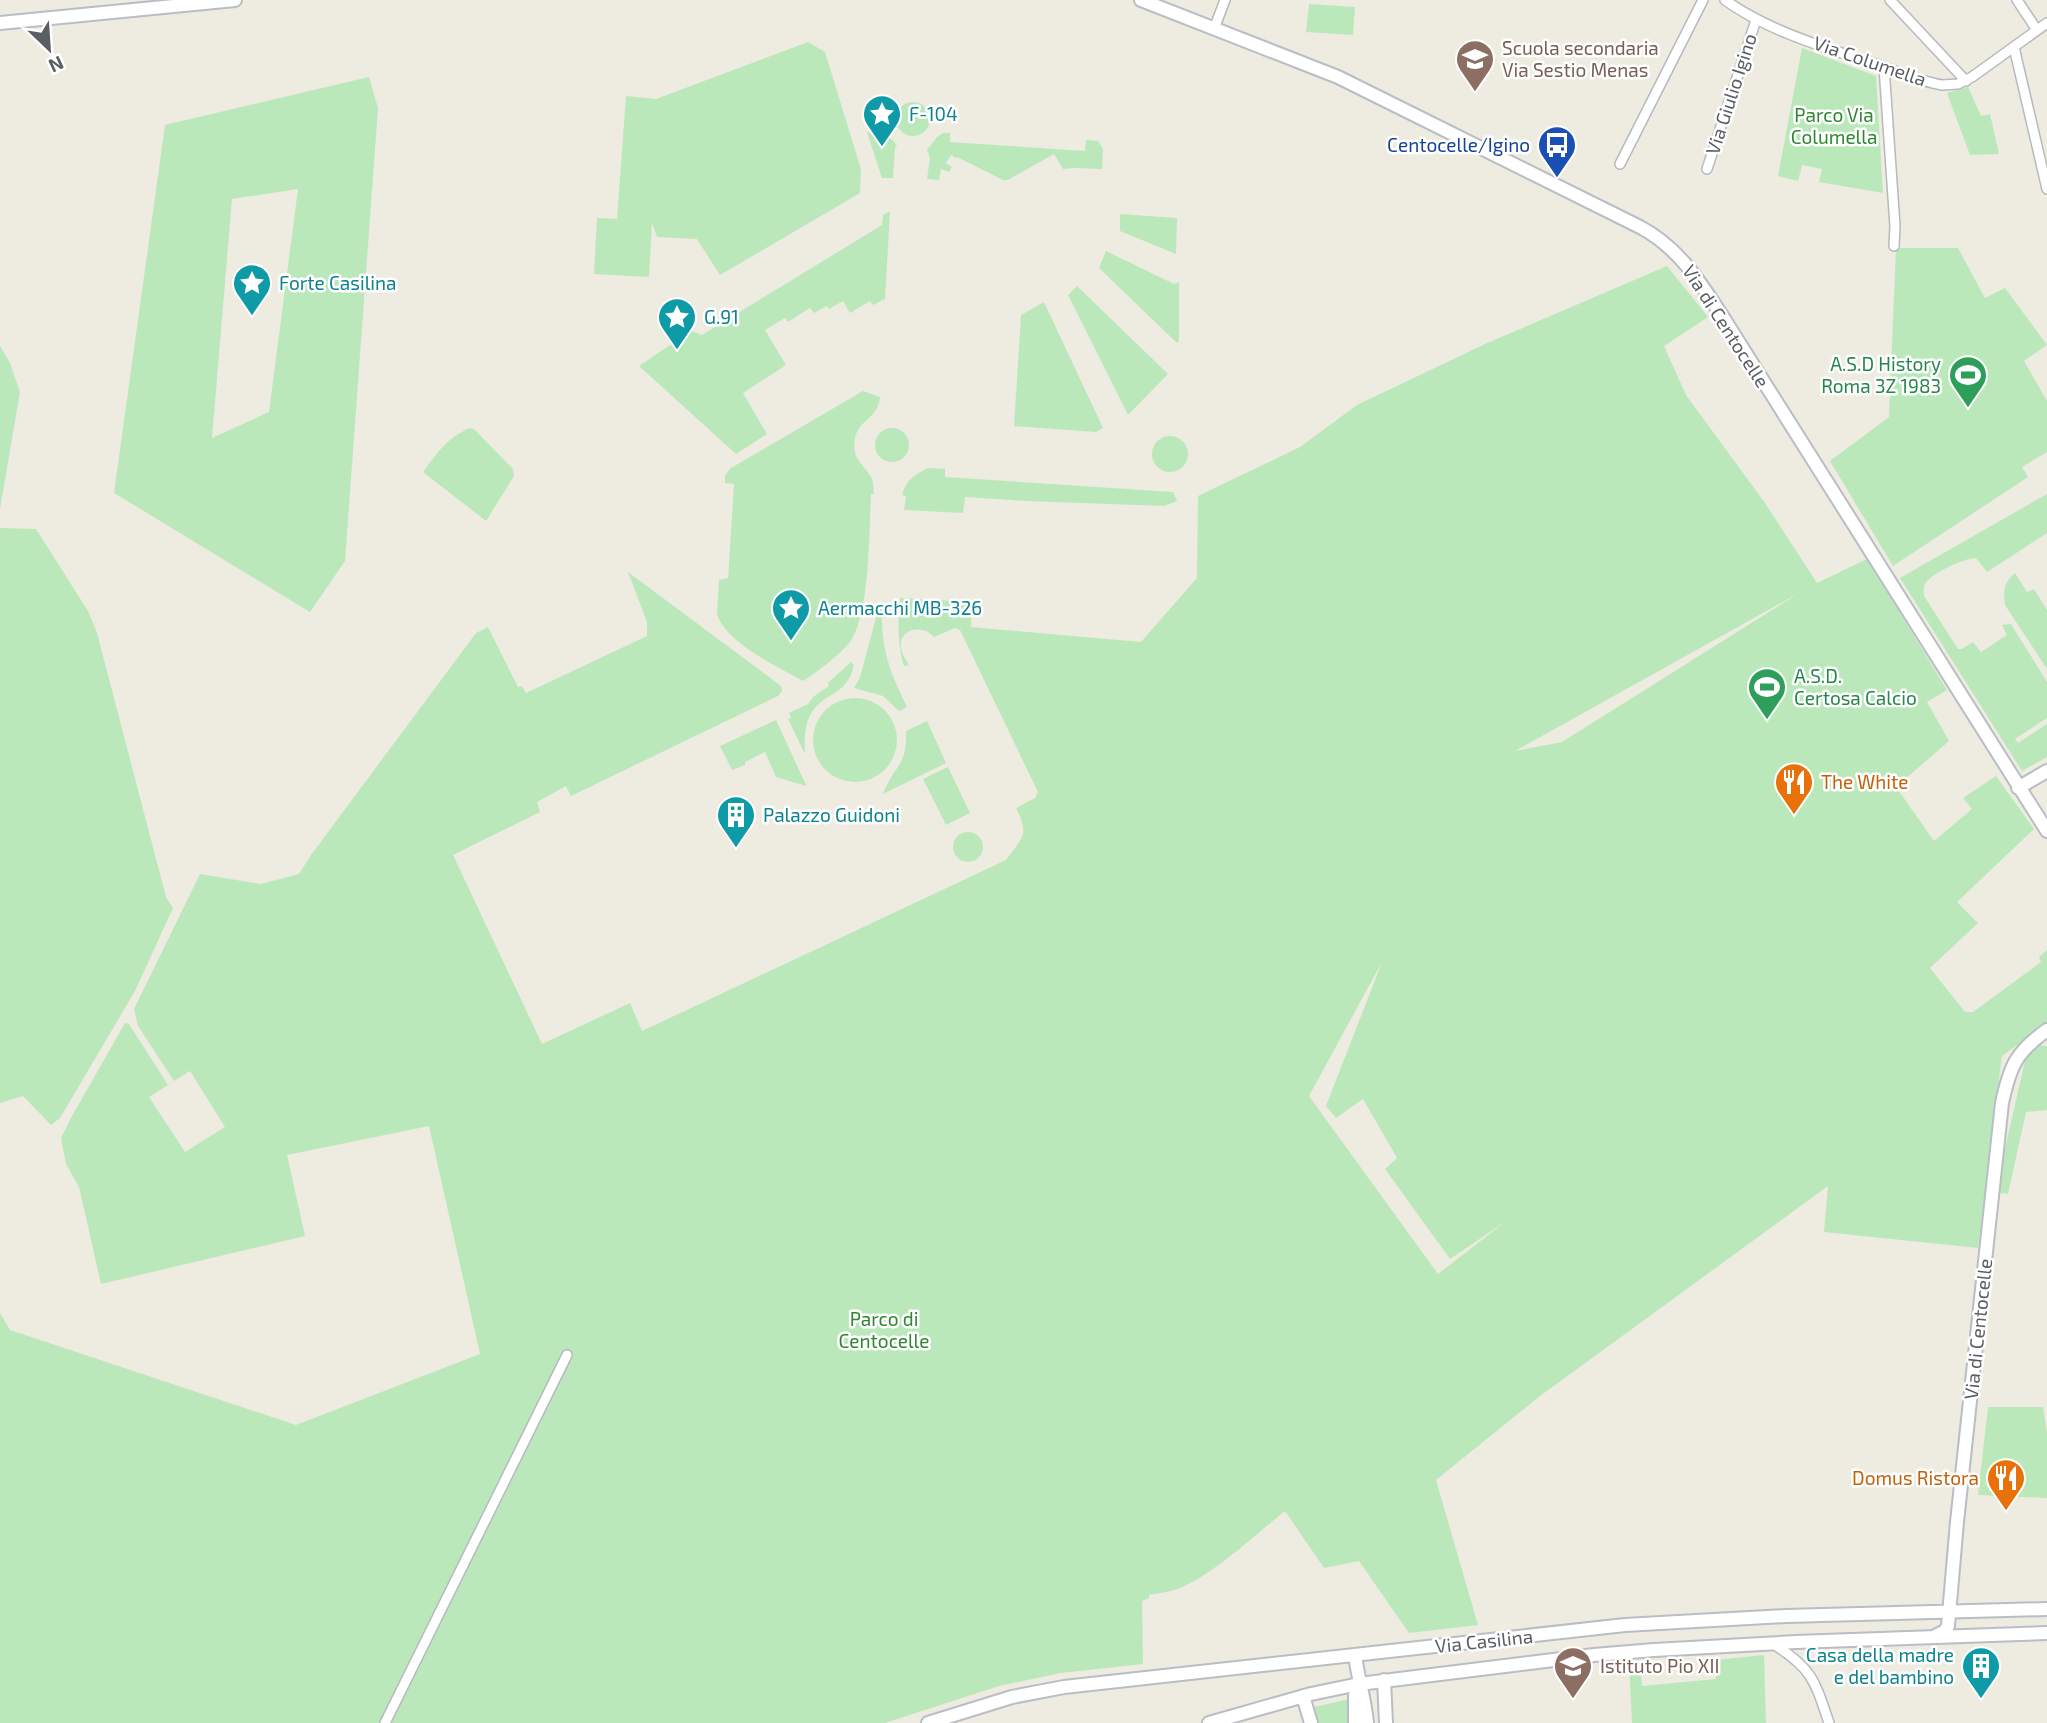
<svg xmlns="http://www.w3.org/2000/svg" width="2047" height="1723" viewBox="0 0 2047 1723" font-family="'Exo 2',sans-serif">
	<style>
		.green { fill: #bbe8bb; fill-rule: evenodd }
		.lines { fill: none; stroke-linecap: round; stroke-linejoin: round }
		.street-casing { stroke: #b6b9bf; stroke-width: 12 }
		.secondary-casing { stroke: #b9bdc4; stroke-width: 16 }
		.street { stroke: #fff; stroke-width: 9 }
		.secondary { stroke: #fff; stroke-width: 12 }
		.labels { text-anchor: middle; stroke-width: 5; stroke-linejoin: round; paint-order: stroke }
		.education-label { font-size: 19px; fill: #785e54; stroke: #fff; text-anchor: start }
		.street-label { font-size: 19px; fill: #595e63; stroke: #fff }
		.culture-label { font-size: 19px; fill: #0d838f; stroke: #fff; text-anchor: start }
		.park-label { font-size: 19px; fill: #2e8630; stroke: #fff }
		.transit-label { font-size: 19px; fill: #164399; stroke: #fff; text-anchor: end }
		.leisure-label { font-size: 19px; fill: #27864d; stroke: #fff; text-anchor: end }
		.food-label { font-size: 19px; fill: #c56008; stroke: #fff; text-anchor: start }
	</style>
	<rect width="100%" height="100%" fill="#eeebe0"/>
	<path class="green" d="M1309 4 1355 7 1353 35 1306 32Z
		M808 42 825 52 861 169 860 193 720 275 697 239 657 237 652 223 649 277 594 274 597 218 617 219 626 96 656 99Z
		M1802 48 1876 76 1883 193 1819 182 1822 169 1802 165 1798 181 1778 176Z
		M369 77 378 108 345 561 310 612 114 493 165 125ZM298 189 269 412 212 438 232 199Z
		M1968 87 1981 116 1990 114 1999 154 1970 155 1947 93Z
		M896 119a17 17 0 1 1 34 0a17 17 0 1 1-34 0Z
		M867 132C881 133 890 134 897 146L895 147 893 178H882Z
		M943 133H950V142L1085 151 1086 140 1098 141 1103 149 1102 169 1074 168 1063 169 1054 154 1008 180H1003L957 157 956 158 951 155 946 163 952 167 949 172 941 169 939 180 927 179 930 158 927 150 937 137Z
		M890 211 885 299 873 305 870 301 850 313 843 301 829 309 827 306 814 313 810 308 788 322 785 318 765 330 786 365 743 393 767 434 736 454 639 366 691 331 702 335 882 225 883 215Z
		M1120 214 1177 218 1176 254 1120 231Z
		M1896 248H1958L1985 298 2005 288 2047 345 2024 361 2047 401V452L2022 467 2028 477 1893 566 1830 461 1889 417Z
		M1106 251 1174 284 1179 282V341L1177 343 1099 268Z
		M1667 266 1708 317 1664 346 1686 395 1765 503 1817 583 1867 559 1947 690 1927 702 1949 741 1896 787 1934 841 1972 809 1963 798 1996 776 2034 829 1957 902 1978 923 1930 968 1965 1012H1973L2041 962 2039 957 2047 950V1024L2002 1056 1978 1248 1824 1232 1828 1186 1540 1396 1436 1480 1478 1625 1409 1633 1359 1561 1324 1568 1285 1511C1256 1534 1214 1574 1180 1588 1170 1592 1159 1593 1149 1595V1598L1142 1601 1143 1664 1061 1673 999 1686 885 1723H0V1313L10 1330 296 1425 480 1354 429 1126 287 1155 305 1236 101 1284 79 1187 66 1164 61 1138 72 1116 125 1023 129 1024 168 1085 149 1097 185 1152 225 1127 190 1071 174 1081 138 1026 134 1009 200 874 261 884 299 874 311 855 476 633 488 627 518 687 522 686 526 693 647 636V622L628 572 781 686 782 691 778 696 571 796 566 786 537 802 540 812 453 855 542 1044 630 1003 642 1031 1006 860C1022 837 1030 836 1016 808L1035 798 1038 792 960 630 955 628 934 637C923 624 898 628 901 648 902 654 906 660 909 665L904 666C897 643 898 622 900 598L972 602 971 627 1141 642 1197 578 1198 496 1300 447 1357 405 1485 344ZM1799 593 1562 742 1515 751ZM1382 962 1326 1106 1336 1118 1363 1099 1397 1158 1385 1169 1450 1259 1505 1222 1438 1274 1309 1096Z
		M1077 286 1168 374 1128 415 1068 295Z
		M1044 302 1103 428 1096 432 1014 426 1021 315Z
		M0 346 10 363 20 392 0 509Z
		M863 391 880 397C878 419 859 419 855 438 851 459 863 463 871 477 874 482 873 488 874 494H871C869 531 870 608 852 639 845 651 816 673 803 681 778 667 725 642 717 614L719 580 728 578 734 484 725 483V475L731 468Z
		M470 428 474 429 513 469 514 476 486 521 423 472C437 453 448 437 470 428Z
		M875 445a17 17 0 1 1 34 0a17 17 0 1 1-34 0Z
		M1152 454a18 18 0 1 1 36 0a18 18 0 1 1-36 0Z
		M928 468 945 469V477L1173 492 1177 501 1164 506 1027 501 965 497 963 513 904 510 906 496 902 495C907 479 914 475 928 468Z
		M2047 494V533L1987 572 1976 558C1964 558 1930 574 1925 584 1923 588 1924 591 1924 596L1958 649H1962L1973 642 1981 652 2007 635 2002 625 2011 624 2047 682V718L2015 739 2018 743 2047 724V757L2022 771 1900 578Z
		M0 528 36 529 88 611 97 633 166 897 173 908 135 991 60 1118 51 1125 23 1096 0 1103Z
		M2015 573 2027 592 2034 589 2047 610V669L2005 605C2003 591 2004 582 2015 573Z
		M879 607H882C881 650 889 669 907 707L899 711 883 696 854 688 860 677Z
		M851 662 854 665C847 696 827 690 812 712 803 726 805 741 805 754L788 719 791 718 789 713 808 704 813 697 829 686 828 683Z
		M813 740a42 42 0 1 1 84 0a42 42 0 1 1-84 0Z
		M776 720 806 785V786L776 777 765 752 745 762V765L732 770 720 746Z
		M927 721 946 763 883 794C893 766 908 766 906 731Z
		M948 767 970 813 946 825 923 779Z
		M953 847a15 15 0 1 1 30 0a15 15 0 1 1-30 0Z
		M2034 1045 2047 1046V1110L2026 1112 2008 1194 1995 1192 2027 1052Z
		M1988 1407H2043L2047 1433V1498L1978 1495Z
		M1764 1655 1766 1723H1632L1629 1664 1637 1663 1638 1673 1641 1674 1642 1686 1716 1679 1715 1660Z
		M1349 1699 1350 1723H1319L1314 1707Z"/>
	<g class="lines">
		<defs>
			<path id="street" d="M1725 0C1768 31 1824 47 1875 64 1897 71 1919 81 1942 85L1958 84 1972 77 2047 23
				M1890 0 1966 81
				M2017 0 2037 30
				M1214 29 1225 0
				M2014 47 2047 189
				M1884 67 1895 226 1894 246
				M1620 164 1703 0
				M1707 169 1756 20
				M1773 1644C1812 1668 1815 1681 1829 1723
				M385 1723 567 1355"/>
			<path id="secondary" d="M1141 0 1338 77 1640 227C1680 248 1702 285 1726 322L2047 831
				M0 23 235 0
				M2018 788 2047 771
				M1935 1636 1945 1631 1948 1626 1957 1522 2002 1103C2010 1066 2016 1052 2047 1030
				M1355 1655C1358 1679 1365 1699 1367 1723
				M1384 1680 1386 1723
				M1303 1696 1311 1723
				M928 1723 1012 1697 1064 1687 1625 1625 1786 1616 2047 1609
				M1209 1723 1311 1694 1359 1684 1594 1655 1654 1650 1796 1642 2047 1633
				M1355 1723V1695L1359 1684"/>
		</defs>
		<use href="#street" class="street-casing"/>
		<use href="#secondary" class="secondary-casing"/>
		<use href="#street" class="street"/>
		<use href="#secondary" class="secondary"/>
	</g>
	<defs>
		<symbol id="school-pin" viewBox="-11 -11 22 30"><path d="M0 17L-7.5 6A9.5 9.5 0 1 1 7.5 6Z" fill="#8d6e63" stroke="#fff"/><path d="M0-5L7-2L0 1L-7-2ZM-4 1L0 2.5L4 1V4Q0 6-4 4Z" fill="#fff"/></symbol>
		<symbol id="sight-pin" viewBox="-11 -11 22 30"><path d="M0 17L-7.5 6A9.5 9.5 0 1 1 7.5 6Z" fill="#0f9aa8" stroke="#fff"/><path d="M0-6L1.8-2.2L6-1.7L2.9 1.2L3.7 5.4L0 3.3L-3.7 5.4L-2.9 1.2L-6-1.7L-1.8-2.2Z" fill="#fff"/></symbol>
		<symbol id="bus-pin" viewBox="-11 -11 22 30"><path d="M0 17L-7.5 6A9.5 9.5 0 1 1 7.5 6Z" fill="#1a4fb4" stroke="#fff"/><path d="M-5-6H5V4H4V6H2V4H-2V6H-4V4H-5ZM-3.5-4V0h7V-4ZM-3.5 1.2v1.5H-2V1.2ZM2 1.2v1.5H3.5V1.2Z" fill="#fff"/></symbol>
		<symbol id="stadium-pin" viewBox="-11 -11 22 30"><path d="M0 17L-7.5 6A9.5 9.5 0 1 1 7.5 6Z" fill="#2e9e5b" stroke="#fff"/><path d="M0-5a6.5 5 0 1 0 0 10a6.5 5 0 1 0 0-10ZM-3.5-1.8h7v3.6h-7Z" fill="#fff"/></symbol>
		<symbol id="restaurant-pin" viewBox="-11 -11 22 30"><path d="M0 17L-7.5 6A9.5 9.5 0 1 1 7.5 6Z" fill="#e8710a" stroke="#fff"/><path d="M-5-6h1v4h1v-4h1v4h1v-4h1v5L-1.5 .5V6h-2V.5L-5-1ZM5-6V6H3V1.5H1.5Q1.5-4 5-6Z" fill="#fff"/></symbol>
		<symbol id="building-pin" viewBox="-11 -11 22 30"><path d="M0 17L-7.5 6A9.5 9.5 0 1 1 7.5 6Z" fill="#0f9aa8" stroke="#fff"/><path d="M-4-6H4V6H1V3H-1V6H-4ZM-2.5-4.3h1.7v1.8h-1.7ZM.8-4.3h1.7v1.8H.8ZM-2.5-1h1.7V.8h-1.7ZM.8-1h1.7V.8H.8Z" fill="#fff"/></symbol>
	</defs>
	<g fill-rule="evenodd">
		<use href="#school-pin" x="1453" y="37" width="44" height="60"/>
		<use href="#sight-pin" x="860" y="92" width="44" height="60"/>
		<use href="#bus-pin" x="1535" y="123" width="44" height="60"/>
		<use href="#sight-pin" x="230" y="261" width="44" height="60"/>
		<use href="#sight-pin" x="655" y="295" width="44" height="60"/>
		<use href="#stadium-pin" x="1946" y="353" width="44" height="60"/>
		<use href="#sight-pin" x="769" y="586" width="44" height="60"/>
		<use href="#stadium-pin" x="1745" y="665" width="44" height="60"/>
		<use href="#restaurant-pin" x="1772" y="760" width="44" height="60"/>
		<use href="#building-pin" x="714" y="793" width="44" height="60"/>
		<use href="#restaurant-pin" x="1984" y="1456" width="44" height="60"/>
		<use href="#school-pin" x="1551" y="1644" width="44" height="60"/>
		<use href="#building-pin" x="1959" y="1644" width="44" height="60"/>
	</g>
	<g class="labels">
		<g class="education-label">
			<text x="1502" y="55">Scuola secondaria<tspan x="1502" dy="22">Via Sestio Menas</tspan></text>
			<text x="1600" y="1673">Istituto Pio XII</text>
		</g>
		<g class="street-label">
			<text transform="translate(1870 61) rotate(19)" y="7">Via Columella</text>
			<text transform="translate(1731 94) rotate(-72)" y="7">Via Giulio Igino</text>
			<text transform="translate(1726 326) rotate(57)" y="7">Via di Centocelle</text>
			<text transform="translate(1978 1329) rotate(-84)" y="7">Via di Centocelle</text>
			<text transform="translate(1484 1641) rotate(-6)" y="7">Via Casilina</text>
		</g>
		<g class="culture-label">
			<text x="909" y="121">F-104</text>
			<text x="279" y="290">Forte Casilina</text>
			<text x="704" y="324">G.91</text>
			<text x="818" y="615">Aermacchi MB-326</text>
			<text x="763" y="822">Palazzo Guidoni</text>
			<text x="1954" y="1662" text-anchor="end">Casa della madre<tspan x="1954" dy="22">e del bambino</tspan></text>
		</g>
		<g class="park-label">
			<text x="1834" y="122">Parco Via<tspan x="1834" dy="22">Columella</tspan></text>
			<text x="884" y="1326">Parco di<tspan x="884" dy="22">Centocelle</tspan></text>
		</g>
		<g class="transit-label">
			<text x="1530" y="152">Centocelle/Igino</text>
		</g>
		<g class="leisure-label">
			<text x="1941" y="371">A.S.D History<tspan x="1941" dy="22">Roma 3Z 1983</tspan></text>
			<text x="1794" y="683" text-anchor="start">A.S.D.<tspan x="1794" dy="22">Certosa Calcio</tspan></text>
		</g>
		<g class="food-label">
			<text x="1821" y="789">The White</text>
			<text x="1979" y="1485" text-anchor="end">Domus Ristora</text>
		</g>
	</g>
	<g transform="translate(49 49) rotate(155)" stroke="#ffffff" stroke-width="5" paint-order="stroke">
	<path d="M0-5L12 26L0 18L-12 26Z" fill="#595e63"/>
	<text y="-10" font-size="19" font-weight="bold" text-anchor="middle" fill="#595e63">N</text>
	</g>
</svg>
